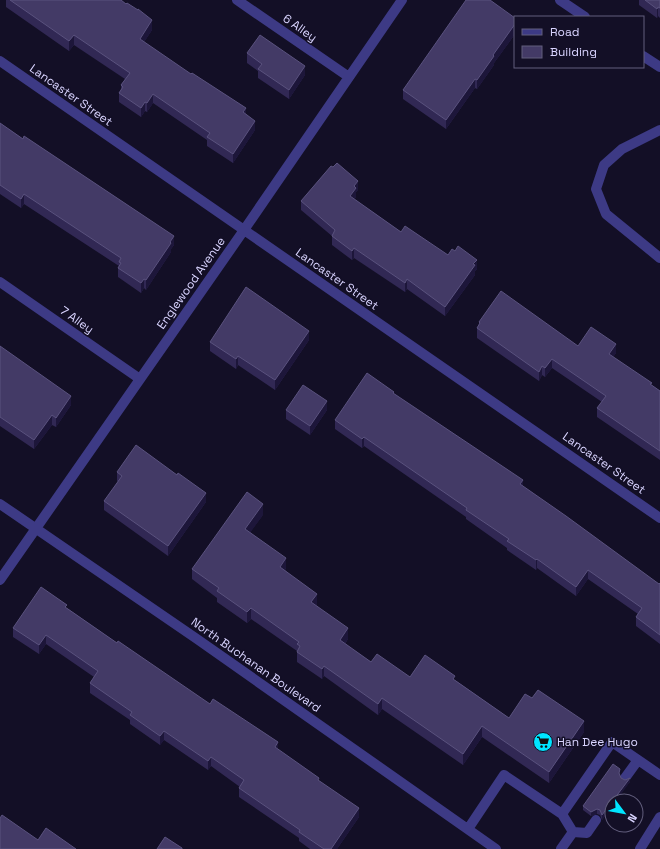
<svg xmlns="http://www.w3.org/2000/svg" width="660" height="849" viewBox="0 0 660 849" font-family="'Space Grotesk',sans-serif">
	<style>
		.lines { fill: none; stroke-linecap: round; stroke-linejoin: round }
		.minor { stroke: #3d3a85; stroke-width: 10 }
		.wall { fill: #312854 }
		.shaded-wall { fill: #1d163a }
		.building { fill: #433a66; stroke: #5a527e }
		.labels { text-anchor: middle; stroke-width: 3; stroke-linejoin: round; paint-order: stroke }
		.street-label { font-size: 12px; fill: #d9d4ff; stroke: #130f26 }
		.poi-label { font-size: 12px; fill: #d9d4ff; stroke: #130f26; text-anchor: start }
	</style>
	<rect width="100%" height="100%" fill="#130f26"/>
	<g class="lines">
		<path class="minor" d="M237 0 349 77
			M560 0 585 17
			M643 56 660 67
			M0 61 660 518
			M660 130 622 149 604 165 596 189 606 214 660 258
			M0 282 140 379
			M0 504 197 639 496 849
			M0 580 244 230 402 0
			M625 778 638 760
			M468 829 504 775 562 814 612 742 660 775
			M573 832 587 833 596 820
			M561 849 573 832 562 814
			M640 849 660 817"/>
	</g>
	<path class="wall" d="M6 0H121L152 30 144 42 246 114 255 130 233 163 207 146V140L153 103 147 112 145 111 141 117 119 102V93L121 89V85L125 79 74 45 69 51 6 7Z
		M639 0H660V18L658 16 657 18 639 5Z
		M515 18V34L494 63V65L477 89 475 88 446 129 403 99V90Z
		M247 53 305 75 289 99 258 78V71L247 63Z
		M0 123 174 245 171 249V252L146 290 144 288 141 293 118 277V268L119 266 24 204 21 208 0 194Z
		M358 190 356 192V197L354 199 401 232 477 269 475 271V275L445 316 407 289 405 292 354 258 352 260 332 245V236L301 210V201Z
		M479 322 578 346 616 353 613 357 660 391V460L597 417V408L602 402 552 368 545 377 542 375 539 381 477 338V328L479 324Z
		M309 340 275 390 238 365 236 369 210 351V342Z
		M0 346 71 405 56 427 52 425 34 449 0 426Z
		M394 394 659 584 660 583V644L636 626V617L638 614 588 579 576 596 537 568 536 570 507 550V548L466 519V517L364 446 362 448 335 429V420Z
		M286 410H327L310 435 286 419Z
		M117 472 177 475 206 502 168 556 104 510V501L118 482 117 481Z
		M263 515 250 532 286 568 285 570 317 604 316 605 348 639 345 644 371 662 410 677 455 680 509 718 584 732 549 783 482 737 463 765 382 709 378 715 324 676 322 679 297 662V651L251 619 247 623 217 602V598L192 579V569Z
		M67 608 117 643 278 750 319 781 359 817 337 849H310L299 841V838L239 797V788L240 787 211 766 208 770 164 740 160 745 130 724V720L90 693V683L94 677 46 644 39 654 13 637V628Z
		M620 774V775L621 778 630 782 612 801V807L602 820 600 815 597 814 591 816 583 810V806Z"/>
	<path class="shaded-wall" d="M658 7V16L657 18V9Z
		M152 20V30L140 48V39Z
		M515 24V34L494 63V65L477 89V80L493 55Z
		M74 35V45L69 51V41Z
		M305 66V75L289 99V90Z
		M475 79V88L446 129V120Z
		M153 94V103L147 112V103Z
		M145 102V111L141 117V108Z
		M246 108V117L243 112Z
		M255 121V130L233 163V154Z
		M358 181V190L356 192V197L350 205V196L354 186Z
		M24 194V204L21 208V199Z
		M174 236V245L171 249V252L146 290V280Z
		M354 248V258L352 260V251Z
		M477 260V269L475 271V275L445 316V307Z
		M144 279V288L141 293V283Z
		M407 279V289L405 292V283Z
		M309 331V340L275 390V380Z
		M616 344V353L609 363V354Z
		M238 356V365L236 369V359Z
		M552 359V368L545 377V368Z
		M542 366V375L539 381V372Z
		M71 396V405L56 427V418Z
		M327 401V410L310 435V426Z
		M52 415V425L34 449V440Z
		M364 437V446L362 448V439Z
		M523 480V489L520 484Z
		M206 493V502L168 556V546Z
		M263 504V515L245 540V529Z
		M286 558V568L280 577V567Z
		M537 559V568L536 570V560Z
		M588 570V579L576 596V587Z
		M317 594V604L311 612V602Z
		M251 608V619L247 623V612Z
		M348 628V639L340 651V640Z
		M46 635V644L39 654V645Z
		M324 666V676L322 679V669Z
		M382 698V709L378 715V704Z
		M584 721V732L549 783V772Z
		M482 726V737L463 765V754Z
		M164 731V740L160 745V736Z
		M278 742V751L275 747Z
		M211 757V766L208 770V761Z
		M630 778V782L616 801H613Z
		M612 802V807L602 820V815Z
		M359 808V817L337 849H331Z
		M597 809V814L591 816V812Z"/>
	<path class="building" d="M10 0H121L126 4 127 3 138 10V9L152 20 140 39 191 74 192 73 246 108 243 112 255 121 233 154 207 137 210 133 153 94 147 103 145 102 141 108 119 93 123 87 121 85 130 73 74 35 69 41Z
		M466 0H490L515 18V24L493 55 494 56 477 80 475 79 446 120 403 90Z
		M645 0H660V8L658 7 657 9Z
		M260 35 305 66 289 90 258 69 262 64 247 53Z
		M0 123 23 139 24 136 174 236 170 242 171 243 146 280 144 279 141 283 118 268 121 263 119 262 121 258 24 194 21 199 0 185Z
		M337 163 358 181 354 186 356 188 350 196 401 232 405 226 448 255 452 249 455 251 458 246 477 260 473 264 475 265 445 307 407 279 405 283 354 248 352 251 332 236 335 230 301 201 331 166 333 167Z
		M246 287 309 331 275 380 238 356 236 359 210 342Z
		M501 291 578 346 591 327 616 344 609 354 652 383 650 384 660 391V451L597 408 606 396 552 359 545 368 542 366 539 372 477 328 480 323 479 322Z
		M0 346 71 396 56 418 52 415 34 440 0 417Z
		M367 373 394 392 393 393 523 480 520 484 566 516 659 584 660 583V635L636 617 642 608 588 570 576 587 537 559 536 560 507 541 509 539 466 510 467 508 364 437 362 439 335 420Z
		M303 385 327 401 310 426 286 410Z
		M136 445 177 475 178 473 206 493 168 546 104 501 122 476 117 472Z
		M247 492 263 504 245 529 286 558 280 567 317 594 311 602 348 628 340 640 371 662 377 654 410 677 425 655 455 676 453 679 509 718 525 694 532 698 538 690 584 721 549 772 482 726 463 754 382 698 378 704 324 666 322 669 297 652 300 646 297 644 299 642 251 608 247 612 217 591 219 588 192 569Z
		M41 587 67 605 65 607 117 643 118 641 210 704 213 699 278 742 275 747 319 778 318 780 359 808 331 849H324L299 832 300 830 239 788 244 780 211 757 208 761 164 731 160 736 130 715 132 712 90 683 98 671 46 635 39 645 13 628Z
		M613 764 620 769 619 773 621 778 625 780 630 778 602 815 600 810 597 809 591 812 583 806Z
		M2 815 38 840 46 828 76 849H0V818Z
		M165 837 182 848V849H157Z"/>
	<defs>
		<symbol id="supermarket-disc" viewBox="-11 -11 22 22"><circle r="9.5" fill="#00e5ff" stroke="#130f26"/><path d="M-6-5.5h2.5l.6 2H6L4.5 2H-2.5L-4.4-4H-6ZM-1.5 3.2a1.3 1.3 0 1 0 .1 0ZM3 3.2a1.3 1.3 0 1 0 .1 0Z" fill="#111"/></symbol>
	</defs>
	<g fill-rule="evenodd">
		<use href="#supermarket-disc" x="532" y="731" width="22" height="22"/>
	</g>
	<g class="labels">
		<g class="street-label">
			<text transform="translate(300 28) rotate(35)" y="4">6 Alley</text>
			<text transform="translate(71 95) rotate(35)" y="4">Lancaster Street</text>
			<text transform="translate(337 279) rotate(35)" y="4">Lancaster Street</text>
			<text transform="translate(191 283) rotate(-55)" y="4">Englewood Avenue</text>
			<text transform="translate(77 320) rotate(35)" y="4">7 Alley</text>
			<text transform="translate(604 463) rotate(35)" y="4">Lancaster Street</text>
			<text transform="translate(256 665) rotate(35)" y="4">North Buchanan Boulevard</text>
		</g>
		<g class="poi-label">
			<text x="557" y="746">Han Dee Hugo</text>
		</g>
	</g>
	<rect x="514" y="16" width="130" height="52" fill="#130f26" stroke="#625e7d"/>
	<rect x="522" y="29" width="20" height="6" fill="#3d3a85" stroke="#625e7d"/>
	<text x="550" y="36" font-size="12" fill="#d9d4ff">Road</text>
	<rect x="522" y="46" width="20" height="12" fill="#433a66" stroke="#625e7d"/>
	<text x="550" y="56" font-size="12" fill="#d9d4ff">Building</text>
	<g transform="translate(624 813) rotate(122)"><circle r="19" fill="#130f26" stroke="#625e7d"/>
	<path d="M0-3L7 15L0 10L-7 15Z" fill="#00e5ff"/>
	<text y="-6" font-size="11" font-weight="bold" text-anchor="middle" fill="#d9d4ff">N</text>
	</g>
</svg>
